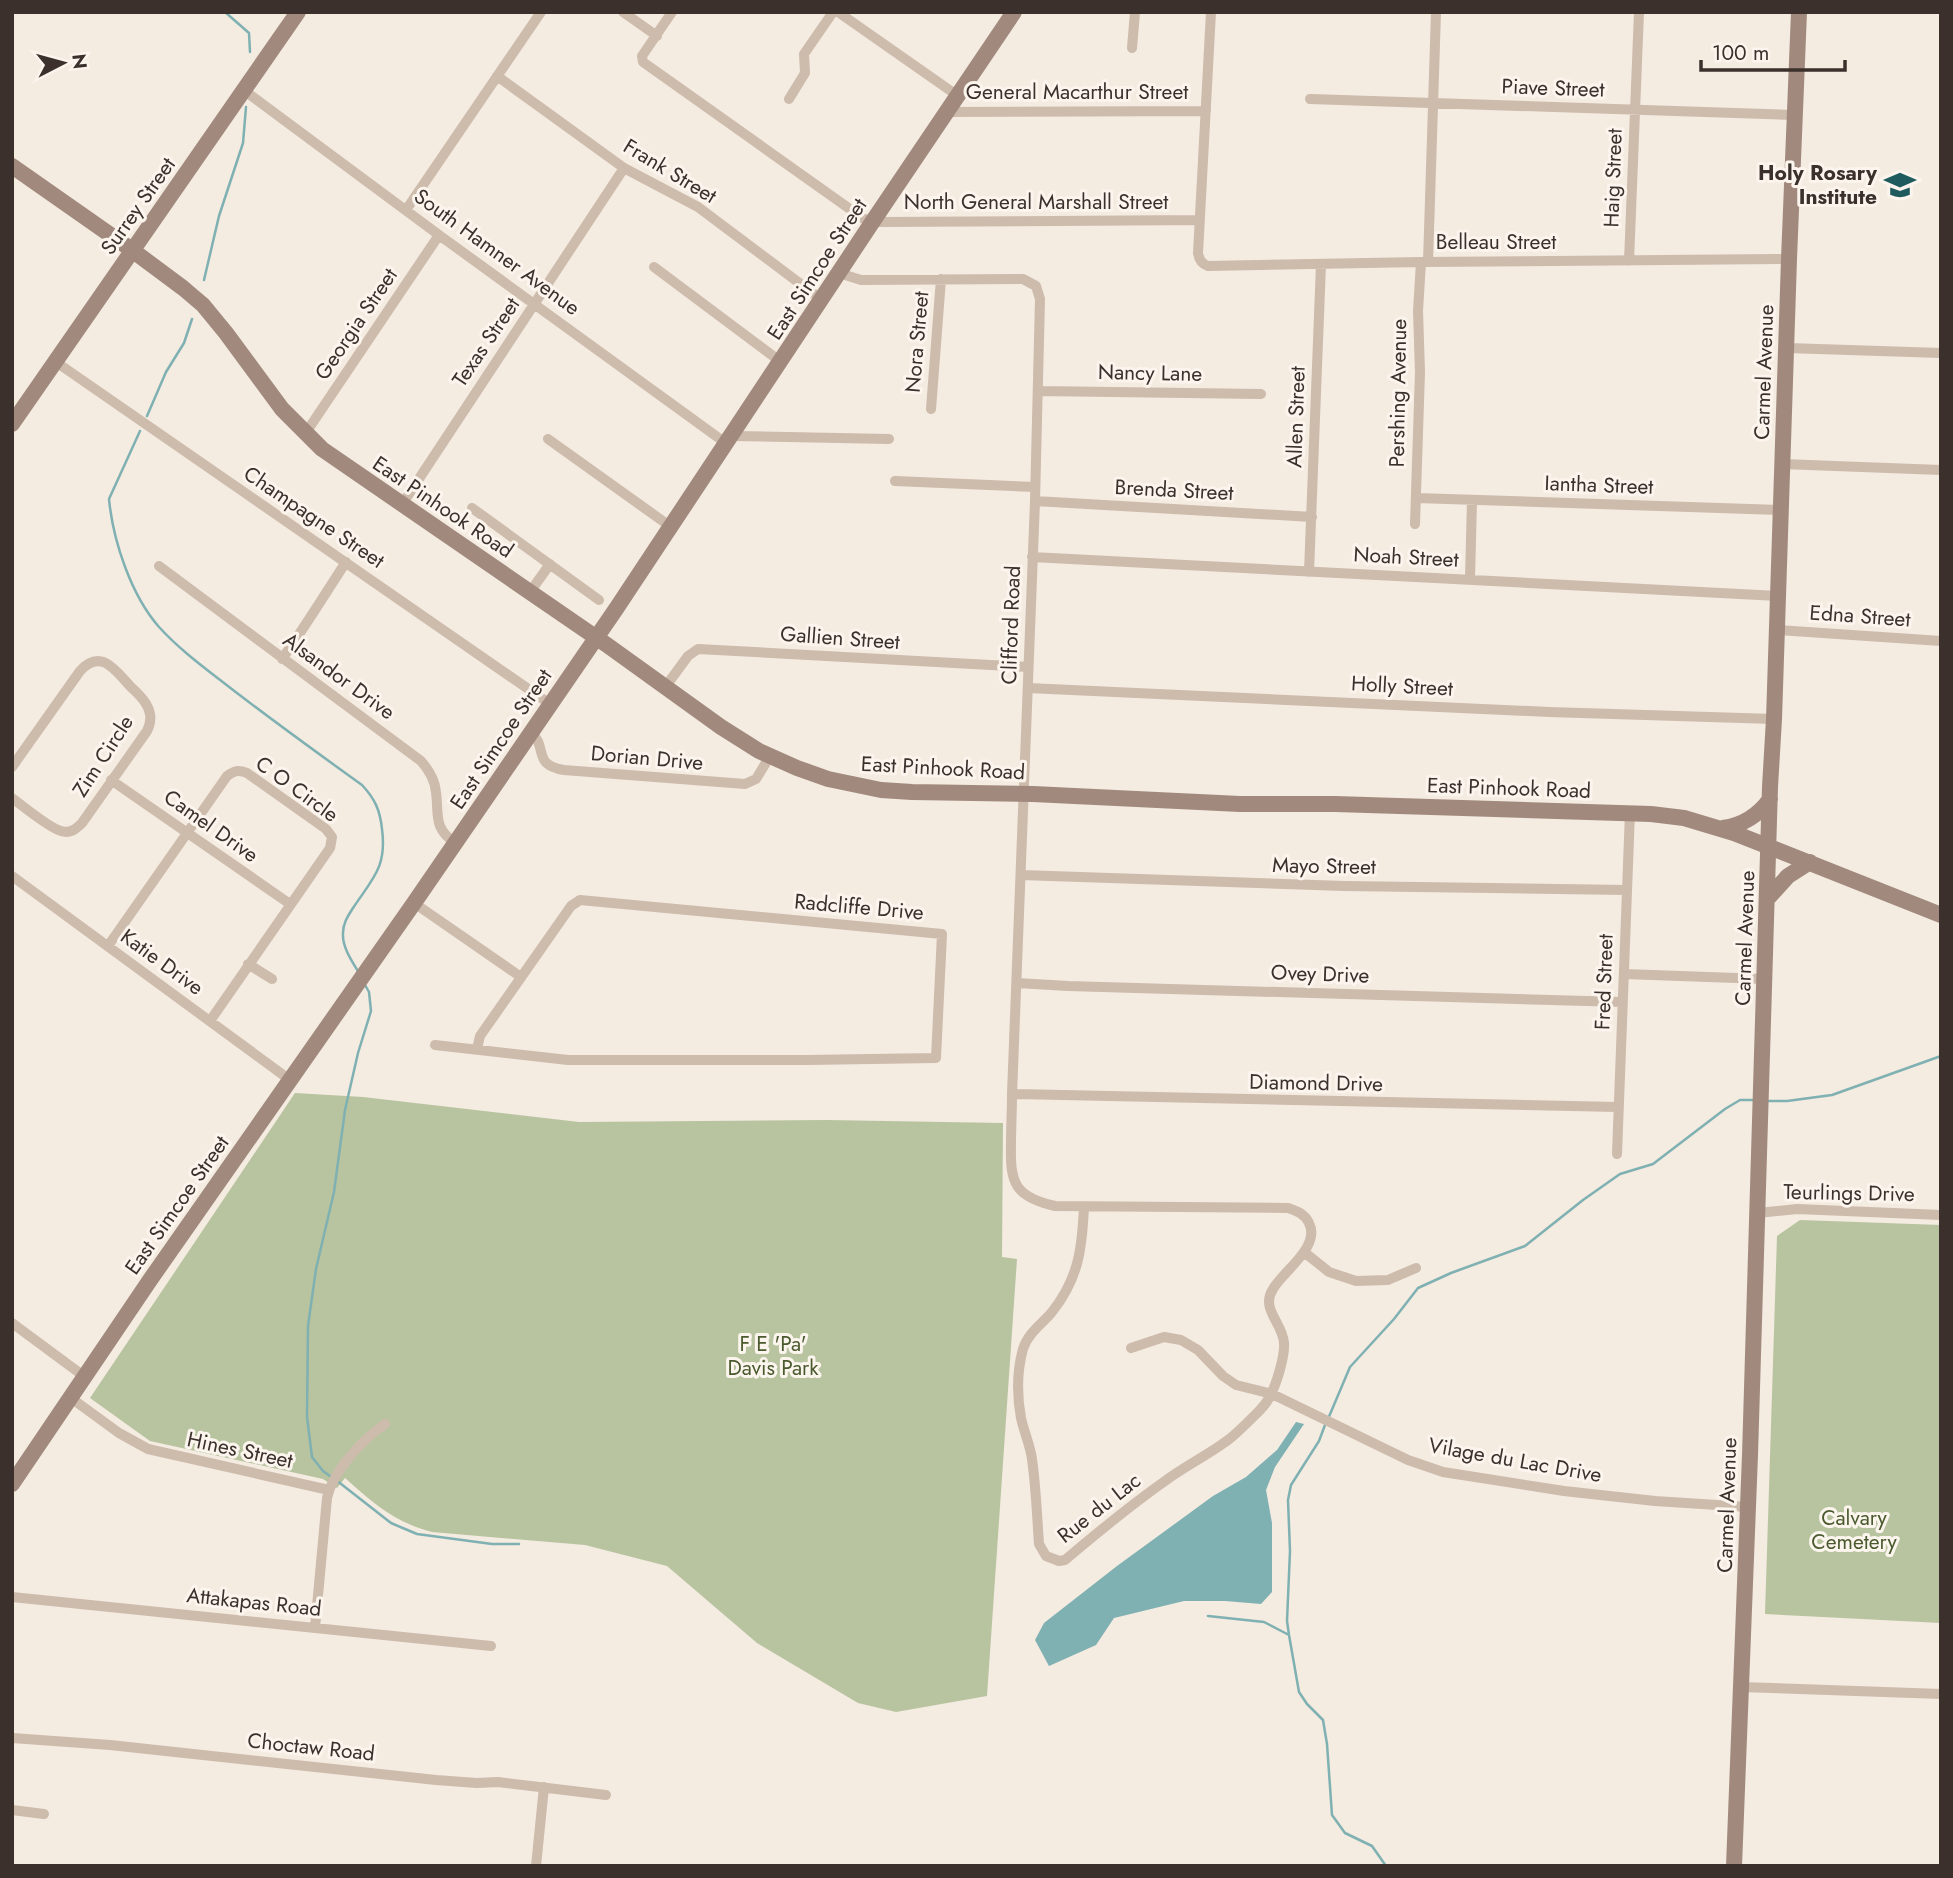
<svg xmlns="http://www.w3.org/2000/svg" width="1953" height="1878" viewBox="0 0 1953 1878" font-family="Jost,sans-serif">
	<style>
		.green { fill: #b8c4a0 }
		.water { fill: #7fb0b2 }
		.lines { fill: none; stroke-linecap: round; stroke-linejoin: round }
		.stream { stroke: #7fb0b2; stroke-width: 2.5 }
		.street { stroke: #cdbbac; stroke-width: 10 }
		.secondary { stroke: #a18a7d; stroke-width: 16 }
		.labels { text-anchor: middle; stroke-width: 6; stroke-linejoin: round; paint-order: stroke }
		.street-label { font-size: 21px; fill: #3b302b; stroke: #fbf5ee }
		.poi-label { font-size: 21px; font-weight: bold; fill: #3b302b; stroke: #fbf5ee; text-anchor: end }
		.park-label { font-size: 21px; fill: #4a5a2e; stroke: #fbf5ee }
	</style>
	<rect width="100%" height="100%" fill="#f4ebe1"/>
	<path class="green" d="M295 1093 363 1097 579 1122 827 1120 1003 1123 1002 1257 1017 1259 987 1696 896 1712 858 1703 757 1643 667 1566 585 1545 432 1532C394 1522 374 1504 345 1478L337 1488 323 1479 150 1441 90 1398Z
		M1800 1220 1941 1225V1623L1765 1614 1777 1236Z"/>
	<path class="water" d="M1296 1422 1304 1424 1275 1467 1266 1490 1272 1523V1592L1261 1604 1225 1601H1184L1114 1618 1096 1645 1049 1666 1035 1640 1044 1623 1117 1566 1213 1496 1246 1477 1277 1450Z"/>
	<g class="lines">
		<path class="stream" d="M225 12 249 33 250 52
			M204 280 219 216 243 143 246 107
			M147 416 166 372 184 343 192 319
			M140 431 109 499C113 541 131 595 159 627 178 648 202 666 224 683 269 718 316 752 362 785 375 799 380 810 382 829 387 867 373 878 353 908 348 916 343 923 343 933 342 947 352 961 359 973
			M1766 1101H1787L1832 1095 1941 1056
			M1328 1419 1350 1367 1394 1319 1418 1288 1451 1273 1525 1246 1583 1200 1620 1174 1653 1164 1725 1109 1740 1100H1756
			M1325 1425 1319 1441 1291 1485 1288 1500 1290 1551 1287 1621 1289 1635 1299 1692 1307 1704 1323 1720 1327 1744 1332 1815 1345 1833 1372 1846 1386 1866
			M330 1476 323 1471 312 1457 307 1417 308 1326 316 1269 334 1192 345 1110 358 1053 371 1011 369 992 365 985
			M336 1480 391 1523 417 1534 492 1544H519
			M1208 1616 1264 1622 1289 1635"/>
		<path class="street" d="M623 12 657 36
			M672 12 642 56 643 62 864 219 880 222 1200 220
			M838 12 958 96
			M1211 12 1198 253C1199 260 1202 264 1208 266L1421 262 1789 259
			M1132 48 1135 12
			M497 76 624 168 698 207 822 300
			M245 91 439 235 727 444
			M789 99 805 73 804 54 833 12
			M1310 99 1795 115
			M947 112 1206 111
			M406 210 541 12
			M1629 261 1639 12
			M1428 262 1436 12
			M654 267 781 362
			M839 273 861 280 1023 279 1036 286 1040 299 1035 501 1012 1094C1012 1111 1011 1127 1011 1144 1010 1182 1014 1197 1055 1206L1288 1208C1297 1211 1305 1214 1309 1223 1321 1247 1283 1271 1273 1289 1260 1309 1283 1323 1284 1343 1285 1356 1277 1382 1271 1394 1267 1404 1259 1411 1251 1419 1244 1426 1236 1434 1228 1440 1208 1455 1185 1466 1165 1481 1131 1505 1098 1532 1065 1560L1059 1561 1046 1556 1039 1544C1037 1516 1036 1487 1032 1459 1030 1445 1024 1432 1021 1418 1017 1396 1017 1371 1023 1349 1028 1333 1042 1324 1052 1312 1079 1278 1082 1248 1084 1207
			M1787 348 1941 353
			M56 362 550 704
			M1038 391 1261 394
			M931 409 941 279
			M305 434 439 235
			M732 436 889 439
			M548 439 671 527
			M1782 464 1941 470
			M895 481 1035 487
			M1416 498 1781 510
			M1035 501 1312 517
			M403 503 624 168
			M472 508 599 600
			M1415 524 1420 372 1418 311 1421 262
			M1032 557 1778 596
			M159 566 421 761C429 770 435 781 436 792 439 816 433 827 455 843
			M1309 572 1321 264
			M1470 579 1472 500
			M530 592 550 564
			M1777 630 1941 641
			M282 659C305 627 325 594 346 562
			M666 686 688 656 698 649 1028 667
			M1028 688 1549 712 1774 719
			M531 732C548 747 532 765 564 770L745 784 756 779 770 756
			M12 767 80 671C101 648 115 670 130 686 138 694 148 702 150 714 151 720 150 725 147 731L82 823C76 829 70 834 61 831 49 828 23 806 12 798
			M111 780 290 904
			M1021 875 1344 886 1626 890
			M12 876 290 1080
			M414 903 521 977
			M108 946 227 776C234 771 239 769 247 773L326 829 332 837 330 848 210 1021
			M248 964 272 979
			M1624 974 1764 979
			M1017 983 1068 986 1622 1002
			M435 1045 568 1060H807L936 1058 942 934 580 900 571 906 480 1036 477 1049
			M1012 1094 1618 1107
			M1617 1154 1630 812
			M1757 1213 1797 1209 1941 1215
			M1304 1252 1329 1272 1356 1281 1388 1280 1416 1268
			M12 1323 85 1377
			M1131 1348 1164 1337 1181 1340 1198 1350 1223 1376 1236 1385 1272 1394 1408 1460 1443 1472 1564 1491 1655 1501 1748 1507
			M71 1398 119 1433 148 1449 329 1490
			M12 1597 491 1646
			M315 1628 327 1498C333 1471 362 1440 385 1424
			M1741 1687 1941 1694
			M12 1738 110 1745 436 1780 477 1783 498 1782 606 1795
			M12 1810 44 1814
			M536 1866 544 1787"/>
		<path class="secondary" d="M12 166 132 250 183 288 203 305 226 333 282 409 322 449 607 645 721 727 759 751 797 768 828 779 881 790 912 792 1033 794 1240 804H1335L1651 814 1684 818 1734 833 1941 915
			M12 424 298 12
			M1723 828C1743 825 1758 816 1770 799
			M1768 898 1788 876 1810 862
			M12 1484 150 1280 414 903 616 609 873 221 1014 12
			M1734 1866 1750 1455 1770 787 1774 719 1789 259 1799 12"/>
	</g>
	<defs>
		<symbol id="school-bare" viewBox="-9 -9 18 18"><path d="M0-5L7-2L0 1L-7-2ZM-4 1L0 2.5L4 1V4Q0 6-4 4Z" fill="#1f5a5e" stroke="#fbf5ee" stroke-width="2.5" paint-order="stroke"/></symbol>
	</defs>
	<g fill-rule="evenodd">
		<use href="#school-bare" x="1878" y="163" width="44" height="44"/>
	</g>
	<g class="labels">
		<g class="street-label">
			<text transform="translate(1553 88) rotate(2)" y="7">Piave Street</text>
			<text x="1077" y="99">General Macarthur Street</text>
			<text transform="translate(670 171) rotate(31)" y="7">Frank Street</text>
			<text transform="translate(1613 178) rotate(-88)" y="7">Haig Street</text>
			<text x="1036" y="209">North General Marshall Street</text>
			<text transform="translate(138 206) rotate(-55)" y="7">Surrey Street</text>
			<text x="1496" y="249">Belleau Street</text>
			<text transform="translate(497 252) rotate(36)" y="7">South Hamner Avenue</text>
			<text transform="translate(817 269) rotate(-57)" y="7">East Simcoe Street</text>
			<text transform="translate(356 324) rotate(-56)" y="7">Georgia Street</text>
			<text transform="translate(486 342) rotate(-56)" y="7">Texas Street</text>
			<text transform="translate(917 342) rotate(-85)" y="7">Nora Street</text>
			<text transform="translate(1764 372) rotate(-88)" y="7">Carmel Avenue</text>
			<text transform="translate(1150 373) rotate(1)" y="7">Nancy Lane</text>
			<text transform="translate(1398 393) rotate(-89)" y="7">Pershing Avenue</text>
			<text transform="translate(1296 417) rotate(-88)" y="7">Allen Street</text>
			<text transform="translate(1599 485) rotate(2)" y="7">Iantha Street</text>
			<text transform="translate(1174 490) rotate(3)" y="7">Brenda Street</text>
			<text transform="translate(443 507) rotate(34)" y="7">East Pinhook Road</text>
			<text transform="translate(314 517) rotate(34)" y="7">Champagne Street</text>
			<text transform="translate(1406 557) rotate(3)" y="7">Noah Street</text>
			<text transform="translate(1860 616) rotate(4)" y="7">Edna Street</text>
			<text transform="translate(1011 625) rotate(-88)" y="7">Clifford Road</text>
			<text transform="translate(840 638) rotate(4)" y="7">Gallien Street</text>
			<text transform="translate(339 676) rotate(36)" y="7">Alsandor Drive</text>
			<text transform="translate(1402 686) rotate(3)" y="7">Holly Street</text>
			<text transform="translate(501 739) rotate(-56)" y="7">East Simcoe Street</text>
			<text transform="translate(103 756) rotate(-57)" y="7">Zim Circle</text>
			<text transform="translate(647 758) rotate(5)" y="7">Dorian Drive</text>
			<text transform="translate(943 768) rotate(3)" y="7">East Pinhook Road</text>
			<text transform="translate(1509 788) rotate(2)" y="7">East Pinhook Road</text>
			<text transform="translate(297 789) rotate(36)" y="7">C O Circle</text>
			<text transform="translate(211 826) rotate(35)" y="7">Camel Drive</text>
			<text transform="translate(1324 866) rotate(1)" y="7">Mayo Street</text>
			<text transform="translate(859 907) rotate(5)" y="7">Radcliffe Drive</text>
			<text transform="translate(1745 938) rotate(-88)" y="7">Carmel Avenue</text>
			<text transform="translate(162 962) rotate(36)" y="7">Katie Drive</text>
			<text transform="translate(1320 974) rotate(2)" y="7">Ovey Drive</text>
			<text transform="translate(1604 982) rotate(-88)" y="7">Fred Street</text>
			<text transform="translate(1316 1083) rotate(1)" y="7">Diamond Drive</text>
			<text transform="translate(1849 1193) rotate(1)" y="7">Teurlings Drive</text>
			<text transform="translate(177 1205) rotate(-55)" y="7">East Simcoe Street</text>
			<text transform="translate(240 1450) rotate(12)" y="7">Hines Street</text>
			<text transform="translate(1515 1460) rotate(10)" y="7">Vilage du Lac Drive</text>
			<text transform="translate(1727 1505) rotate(-88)" y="7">Carmel Avenue</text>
			<text transform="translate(1099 1508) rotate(-38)" y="7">Rue du Lac</text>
			<text transform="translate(254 1602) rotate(6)" y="7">Attakapas Road</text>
			<text transform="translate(311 1747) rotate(6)" y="7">Choctaw Road</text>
		</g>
		<g class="poi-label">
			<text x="1877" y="180">Holy Rosary<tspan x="1877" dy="24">Institute</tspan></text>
		</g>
		<g class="park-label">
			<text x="773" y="1351">F E 'Pa'<tspan x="773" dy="24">Davis Park</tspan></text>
			<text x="1854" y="1525">Calvary<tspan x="1854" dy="24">Cemetery</tspan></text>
		</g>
	</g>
	<rect width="1953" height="1878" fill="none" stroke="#3b302b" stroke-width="28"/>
	<g transform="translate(63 63) rotate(84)" stroke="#fbf5ee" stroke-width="5" paint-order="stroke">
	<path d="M0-5L12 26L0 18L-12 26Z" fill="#3b302b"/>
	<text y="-10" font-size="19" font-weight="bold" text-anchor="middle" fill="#3b302b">N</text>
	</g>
	<path d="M1701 60v10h144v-10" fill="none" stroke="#3b302b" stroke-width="3.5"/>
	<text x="1712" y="60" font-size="21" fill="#3b302b" stroke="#fbf5ee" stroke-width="5" paint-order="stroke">100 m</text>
</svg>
